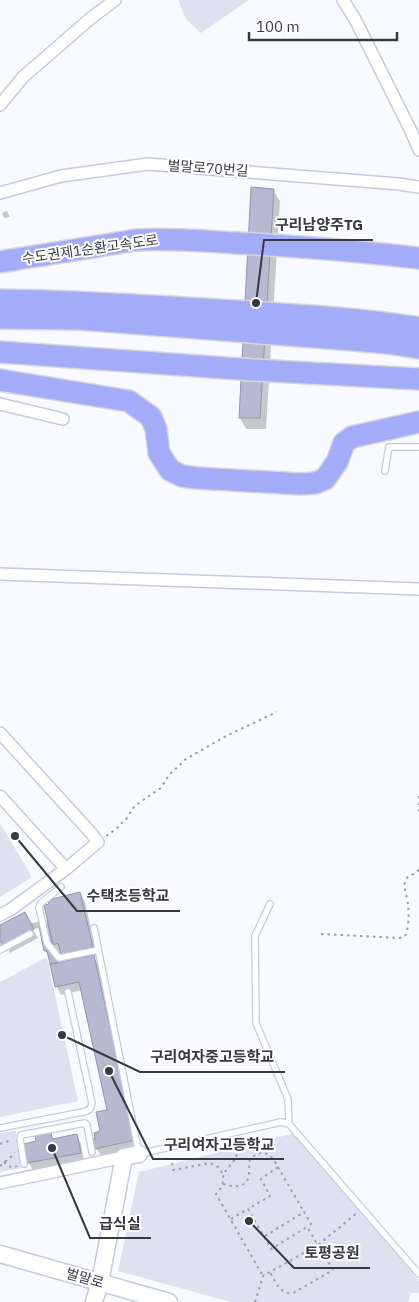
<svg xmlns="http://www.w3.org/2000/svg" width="419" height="1302" viewBox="0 0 419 1302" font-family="'IBM Plex Sans','Noto Sans KR',sans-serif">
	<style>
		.green { fill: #dfe1f1 }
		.shadow { fill: #0003; fill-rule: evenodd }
		.building { fill: #b6b9cf; stroke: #9295ab }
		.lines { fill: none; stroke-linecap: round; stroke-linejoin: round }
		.lane-casing { stroke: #c6cae0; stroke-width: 8 }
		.street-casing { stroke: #c6cae0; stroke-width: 14 }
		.secondary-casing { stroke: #c6cae0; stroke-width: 19 }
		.highway-casing { stroke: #d7d7d9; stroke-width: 24 }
		.path { stroke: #9e9fa6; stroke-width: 2; stroke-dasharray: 2.5 4; stroke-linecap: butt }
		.lane { stroke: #fff; stroke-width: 5.5 }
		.street { stroke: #fff; stroke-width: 11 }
		.secondary { stroke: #fff; stroke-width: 16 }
		.highway { stroke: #a3acf9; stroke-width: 21 }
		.labels { text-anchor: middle; stroke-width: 4; stroke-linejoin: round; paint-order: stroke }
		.street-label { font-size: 14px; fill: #373841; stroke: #fff }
		.leader { fill: none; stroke: #373841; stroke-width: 2 }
		.callout-dot { fill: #373841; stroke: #fff; stroke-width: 2 }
		.callout-label { font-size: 15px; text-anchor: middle; font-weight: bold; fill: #373841; stroke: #fff; stroke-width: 4; stroke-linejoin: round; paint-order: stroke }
	</style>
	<rect width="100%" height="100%" fill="#f9faff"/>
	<path class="green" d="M178 0H249L201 33 186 19Z
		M0 823 32 877 0 897Z
		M45 958H47L78 1101 0 1117V982Z
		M16 1131 22 1168 0 1172V1133Z
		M295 1133 419 1281V1293H411L408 1302H231L118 1271 139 1172Z"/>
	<path class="shadow" d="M273 190 280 201 266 429H246L240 418Z
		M7 211 10 217 4 218 2 213Z
		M80 893 85 902 97 955 93 956 98 964 139 1148 101 1156 96 1148 109 1110 82 990 61 995 57 987 49 953H47L46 951 41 928 33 929 38 938 10 953 8 949 0 953V926L32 923 46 920 49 924ZM51 940 59 952H61L67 962 58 969Z
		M50 1133 54 1140 77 1136 81 1144 84 1161 33 1170 28 1162Z"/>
	<path class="building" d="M251 187 274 189 260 418H239Z
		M80 892 93 947 61 954 58 943 53 945 44 905 49 904 48 900Z
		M25 912 34 929 4 945 2 941 0 942V925Z
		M48 924 58 963 50 964 47 951H44L39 926Z
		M94 955 135 1140 95 1149 93 1139H95L94 1133 100 1131 96 1112 107 1110 79 982 55 987 50 964Z
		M51 1132 52 1139 77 1134 81 1153 27 1163 24 1144 36 1141 35 1135Z"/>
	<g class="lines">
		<defs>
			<path id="lane" d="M385 471 389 447H419
				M61 887 41 903 39 907 47 943 59 958 98 950
				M270 904 255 936 256 1023 288 1099 289 1124
				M94 928 139 1154 281 1122 289 1124 419 1274
				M0 950 30 934
				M0 1128 83 1112C88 1111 92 1109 92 1103L68 992
				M24 1164 20 1139 21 1135 85 1123 87 1125 92 1152"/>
			<path id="street" d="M343 0 356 21 411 131 419 150
				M0 105 23 77 91 18 115 0
				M0 193 61 176 148 164 399 184 419 187
				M0 404 63 419
				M0 574 419 589
				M0 733 91 833 98 842 66 869
				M0 796 66 869 10 910 0 915
				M0 1183 124 1157"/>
			<path id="secondary" d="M0 1254 169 1302
				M94 1302 100 1282 124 1157 139 1154"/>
			<path id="highway" d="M0 262 136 240C169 238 202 241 236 243 297 246 358 251 419 258
				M0 300C78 301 156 306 234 311 296 315 358 318 419 328
				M0 318 79 319 354 340 388 343 419 348
				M0 352 254 370 419 379
				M0 380 129 401 151 417 156 429 159 453 170 470 182 476 197 478 301 484 315 483 325 479 337 462 344 443 352 437 419 422"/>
		</defs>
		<use href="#lane" class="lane-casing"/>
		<use href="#street" class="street-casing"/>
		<use href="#secondary" class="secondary-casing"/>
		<use href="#highway" class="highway-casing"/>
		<path class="path" d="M419 796V814
			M106 836 115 830 128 817 132 809 140 802 161 788 169 775 186 759 228 735 277 712
			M321 934 400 938 405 936C409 928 409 915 408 905 408 898 401 884 407 878 410 874 416 875 419 869
			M232 1142 237 1157 223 1174C224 1182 222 1188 216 1194L263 1276
			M0 1144 12 1140
			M4 1162C8 1166 12 1169 17 1166
			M172 1163 173 1170 210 1163 218 1167 223 1174
			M0 1166 12 1156 14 1152
			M278 1167 304 1212
			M223 1184C233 1187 247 1189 249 1175 249 1169 249 1164 250 1159 263 1147 271 1154 278 1167L261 1179 270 1196 248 1209
			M231 1219 248 1209 271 1249 307 1227 333 1270 293 1293C280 1295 275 1281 270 1272
			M265 1236 304 1212 311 1224 307 1227
			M255 1302 263 1276 318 1245 357 1213"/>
		<use href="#lane" class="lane"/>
		<use href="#street" class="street"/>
		<use href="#secondary" class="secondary"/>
		<use href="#highway" class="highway"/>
	</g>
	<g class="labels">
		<g class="street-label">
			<text transform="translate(208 168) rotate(4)" y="5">벌말로70번길</text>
			<text transform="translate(90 249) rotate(-8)" y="5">수도권제1순환고속도로</text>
			<text transform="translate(85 1278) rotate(16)" y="5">벌말로</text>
		</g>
	</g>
	<path class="leader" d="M256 303L264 240H373M15 836L77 911H180M62 1035L140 1072H285M109 1071L153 1159H284M52 1148L90 1238H151M249 1221L294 1268H370"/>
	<g class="callout-dot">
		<circle cx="256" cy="303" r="5"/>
		<circle cx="15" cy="836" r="5"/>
		<circle cx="62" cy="1035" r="5"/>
		<circle cx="109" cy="1071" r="5"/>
		<circle cx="52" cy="1148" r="5"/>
		<circle cx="249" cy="1221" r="5"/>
	</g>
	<g class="callout-label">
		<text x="319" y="230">구리남양주TG</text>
		<text x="128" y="901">수택초등학교</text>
		<text x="212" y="1062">구리여자중고등학교</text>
		<text x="219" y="1150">구리여자고등학교</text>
		<text x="120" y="1229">급식실</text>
		<text x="332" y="1258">토평공원</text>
	</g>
	<path d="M249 32v8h148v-8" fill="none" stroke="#373841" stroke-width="2.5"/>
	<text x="256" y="32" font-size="15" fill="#373841" stroke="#ffffff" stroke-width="4" paint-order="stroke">100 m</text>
</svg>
